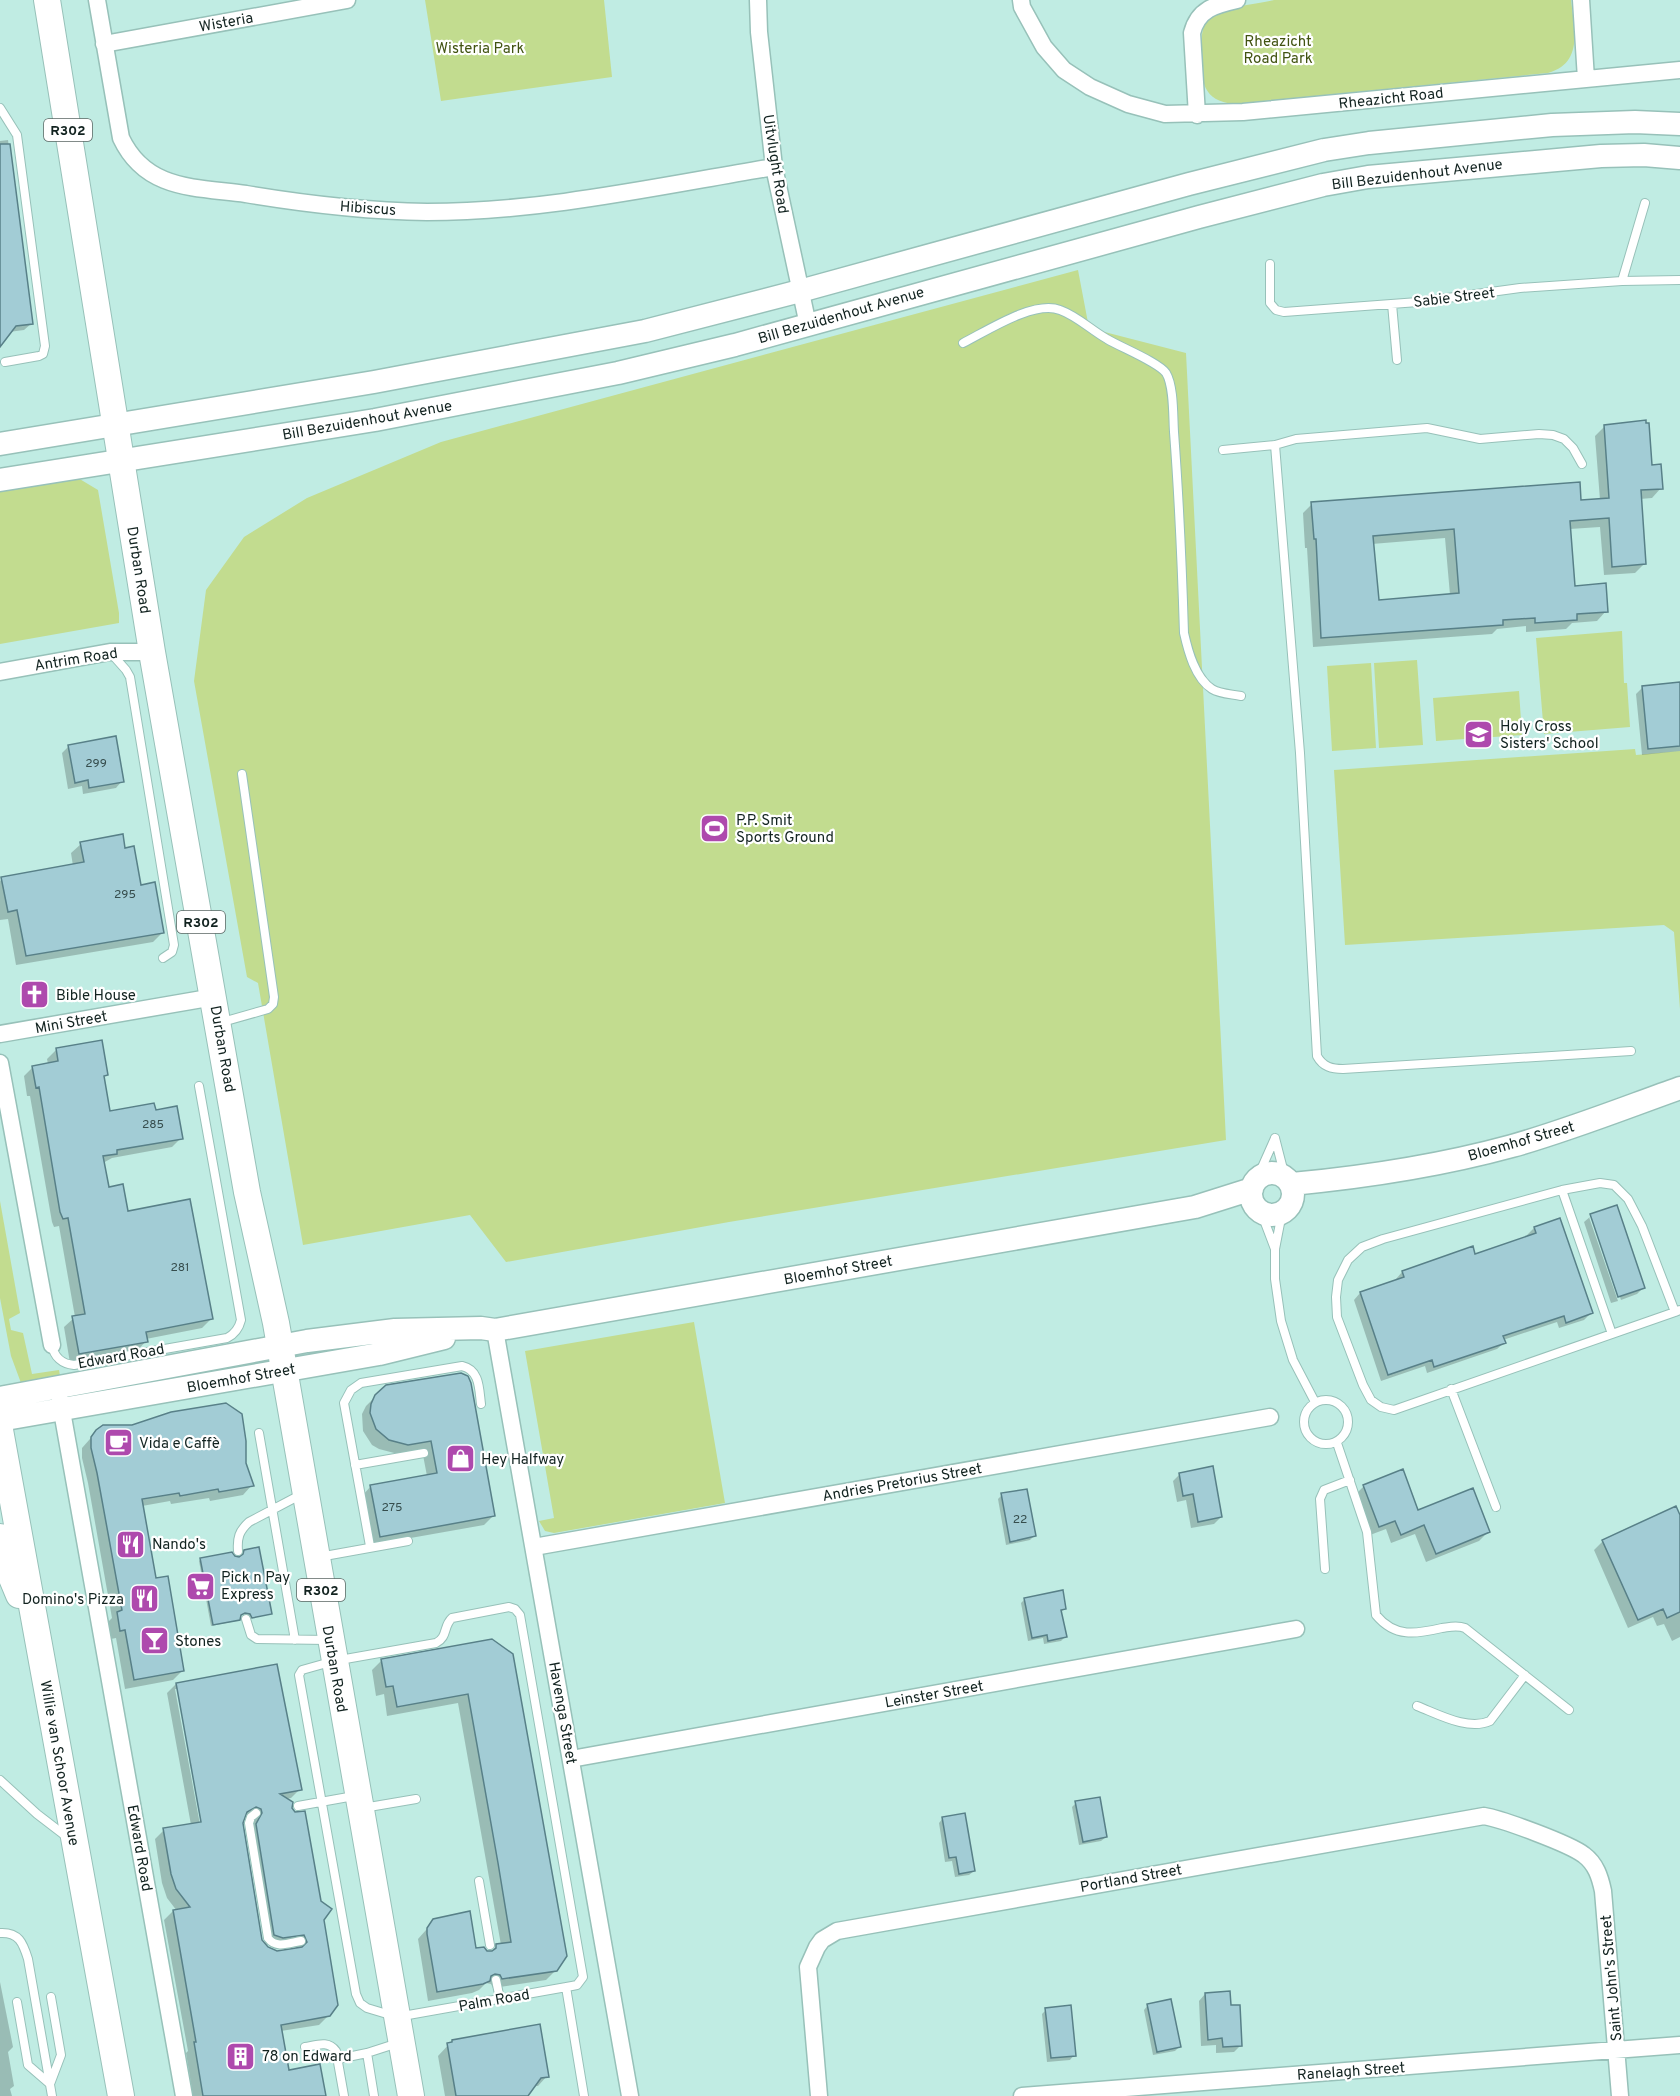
<svg xmlns="http://www.w3.org/2000/svg" width="1680" height="2096" viewBox="0 0 1680 2096" font-family="Overpass,sans-serif">
	<style>
		.green { fill: #c2dc8f }
		.shadow { fill: #0003; fill-rule: evenodd }
		.building { fill: #a2ccd5; stroke: #588088; stroke-width: 1.5; fill-rule: evenodd }
		.lines { fill: none; stroke-linecap: round; stroke-linejoin: round }
		.lane-casing { stroke: #97c1b9; stroke-width: 10 }
		.street-casing { stroke: #97c1b9; stroke-width: 19 }
		.secondary-casing { stroke: #97c1b9; stroke-width: 25 }
		.primary-casing { stroke: #97c1b9; stroke-width: 28 }
		.lane { stroke: #fff; stroke-width: 8 }
		.street { stroke: #fff; stroke-width: 16 }
		.secondary { stroke: #fff; stroke-width: 22 }
		.primary { stroke: #fff; stroke-width: 26 }
		.labels { text-anchor: middle; stroke-width: 4.5; stroke-linejoin: round; paint-order: stroke }
		.number-label { font-size: 12px; fill: #364d4d }
		.shield { fill: #fff; stroke: #596563; stroke-width: 1.5 }
		.shield-label { font-size: 14px; font-weight: bold; fill: #122320 }
		.street-label { font-size: 15px; fill: #122320; stroke: #fff }
		.park-label { font-size: 15px; fill: #415311; stroke: #fff }
		.poi-label { font-size: 15px; fill: #122320; stroke: #fff; text-anchor: start }
	</style>
	<rect width="100%" height="100%" fill="#c0ece3"/>
	<path class="green" d="M425 0H604L612 77 441 101Z
		M1274 0H1571C1574 28 1584 63 1548 73L1234 104C1199 101 1201 75 1201 47 1202 38 1201 28 1208 20 1220 7 1256 4 1274 0Z
		M1078 270 1089 328 1186 353 1226 1140 729 1222 506 1262 470 1215 303 1245 258 983 247 977 194 681 206 590 244 537 307 498 441 442Z
		M78 478 98 490 119 613V623L0 644V491Z
		M1622 631 1624 683H1627L1630 727 1544 734 1536 638Z
		M1417 660 1423 745 1379 748 1374 663Z
		M1371 663 1376 748 1332 751 1327 666Z
		M1519 691 1522 735 1436 741 1433 698Z
		M1635 749 1636 755 1680 751V1009L1674 932 1664 925 1345 945 1334 770Z
		M0 1201 20 1313 9 1319 11 1330 23 1333 32 1374 59 1370 60 1376 21 1383 11 1356 0 1298Z
		M694 1322 725 1503 554 1533 545 1531 539 1521 554 1518 525 1351Z"/>
	<path class="shadow" d="M8 140 32 323 24 330 9 332 0 345V141Z
		M1605 426 1650 467 1661 488 1652 498 1640 499 1645 563 1635 573 1604 575 1600 527 1570 529 1574 587 1606 611 1597 621 1572 623 1566 629 1526 632V626L1497 629 1492 634 1313 647 1307 548H1305L1303 513 1312 504 1600 500 1595 436ZM1445 538 1450 595 1377 602 1372 544Z
		M1680 684V751L1642 755 1636 694 1643 687Z
		M69 746 122 781 116 788 83 794 82 786 68 789 62 753Z
		M81 844 124 849 163 932 153 942 16 965 8 919 0 920V881L2 879 73 866 71 853Z
		M56 1050 107 1074 103 1078 109 1112 154 1111 181 1138 172 1147 112 1158 103 1163 108 1188 211 1319 202 1328 146 1339V1341L137 1351 70 1363 64 1327 75 1317 59 1226 54 1227 52 1222 30 1096H27L24 1076 33 1067 48 1064 47 1059Z
		M1616 1207 1644 1287 1637 1294 1621 1300 1593 1217H1589L1618 1301 1611 1303 1584 1222 1591 1216Z
		M1559 1220 1591 1313 1584 1320 1559 1328 1557 1322 1503 1340 1504 1343 1497 1349 1427 1373 1425 1366 1381 1381 1354 1300 1360 1293 1396 1281V1279L1402 1272 1474 1256 1528 1237 1527 1235 1534 1228Z
		M461 1374 494 1515 484 1525 371 1545 362 1496 371 1486 427 1476 422 1450 398 1454 379 1449 372 1445 363 1431 362 1414 366 1406 376 1396Z
		M97 1431 245 1464 252 1485 243 1495 210 1501 209 1498 171 1504 170 1501 142 1506 155 1580 183 1670 173 1680 125 1689 116 1638 111 1639 108 1622 112 1618 88 1483 82 1458V1448Z
		M1180 1474 1221 1517 1214 1524 1191 1528 1186 1500 1177 1502 1173 1481Z
		M1364 1486 1417 1512 1488 1532 1479 1541 1426 1562 1415 1534 1391 1543 1386 1529 1370 1535 1355 1495Z
		M1002 1495 1034 1536 1030 1540 1006 1545 998 1499Z
		M1680 1518V1637L1672 1641 1664 1624 1657 1626 1653 1617 1628 1628 1594 1550 1603 1541Z
		M245 1551 270 1613 250 1619 248 1615 242 1614 236 1621 211 1626 199 1561 201 1559 242 1557Z
		M1025 1599 1065 1608 1060 1613 1065 1637 1061 1641 1044 1644 1043 1638 1028 1641 1021 1603Z
		M492 1641 556 1970 546 1980 493 1988 491 1984 486 1983 479 1990 472 1993 428 2001 418 1939 434 1921 475 1950 490 1952 497 1946 501 1945 458 1703 387 1716 384 1694 376 1696 372 1670 381 1661Z
		M176 1684 300 1789 291 1798 286 1799 290 1808 322 1920 329 2015 319 2025 281 2031 288 2071 324 2096H193L186 2053 188 2051 164 1920 173 1911H177L167 1898 162 1883 155 1839 164 1830 191 1825 167 1693ZM175 1689H178L204 1829 201 1830ZM246 1815 252 1817 254 1823 247 1834 265 1944 273 1946 293 1943 299 1949 284 1952 271 1950 260 1940 241 1824Z
		M1076 1803 1106 1837 1101 1841 1079 1845 1072 1807Z
		M943 1818 974 1871 969 1875 955 1877 952 1861 945 1862 939 1823Z
		M0 1982 13 2047 8 2052 14 2086 10 2089 12 2096H0Z
		M1205 1994 1230 2007 1241 2045 1234 2052 1216 2053V2045L1201 2046 1199 2001Z
		M1148 2005 1179 2047 1175 2051 1153 2055 1144 2010Z
		M1046 2010 1074 2055 1070 2060 1047 2062 1042 2014Z
		M452 2041 547 2076 538 2086H533L526 2096H445L438 2056Z"/>
	<path class="building" d="M0 144H10L33 324 16 326 0 347Z
		M1646 420V423H1649L1652 465 1661 464 1663 489 1641 490 1646 564 1612 567 1609 518 1570 521 1575 586 1606 583 1608 612 1577 614V620L1535 623V618L1503 620V625L1321 638 1316 539H1314L1311 502 1580 482 1581 500 1609 498 1604 425ZM1454 529 1459 593 1379 600 1373 536Z
		M1680 682V746L1648 749 1642 686Z
		M116 736 124 782 89 788 88 780 75 783 68 745Z
		M123 834 125 848 134 846 141 885 155 882 164 933 26 956 17 910 8 912 1 877 84 862 80 842Z
		M102 1040 108 1075 104 1076 110 1111 154 1103 156 1110 177 1106 183 1139 117 1150V1154L103 1156 109 1187 123 1184 128 1211 190 1199 213 1319 146 1332 148 1342 79 1354 72 1316 85 1314 68 1218 63 1219 60 1212 39 1087 36 1088 32 1066 58 1061 56 1048Z
		M1617 1205 1645 1288 1618 1297 1590 1214Z
		M1560 1218 1593 1313 1566 1323 1564 1316 1503 1336 1506 1343 1434 1367 1432 1360 1388 1375 1360 1292 1404 1277 1402 1271 1473 1246 1475 1254 1536 1233 1534 1227Z
		M461 1373 468 1376 471 1383 495 1516 380 1537 370 1485 437 1473 431 1441 408 1445 389 1440 376 1429 370 1413 371 1404 375 1395 386 1385Z
		M226 1403 242 1414 246 1441V1463L254 1486 219 1492 218 1489 180 1496 179 1493 142 1499 156 1578 168 1576 184 1671 134 1680 125 1630 120 1631 117 1612 122 1610 97 1473 91 1448V1437L96 1430 103 1425H132L171 1412Z
		M1213 1466 1222 1517 1198 1522 1193 1494 1183 1496 1179 1473Z
		M1403 1469 1418 1510 1473 1488 1490 1532 1436 1554 1424 1525 1401 1535 1395 1521 1379 1527 1363 1485Z
		M1027 1489 1036 1536 1010 1542 1001 1493Z
		M1676 1506 1680 1515V1612L1667 1618 1663 1609 1638 1620 1602 1540Z
		M259 1547 272 1614 252 1618 250 1614 245 1613 241 1615 240 1620 213 1625 200 1558 232 1552 235 1556 239 1557 243 1554 244 1550Z
		M1063 1590 1066 1609 1061 1610 1067 1637 1048 1641 1047 1635 1032 1638 1024 1598Z
		M492 1639 513 1654 567 1956 557 1971 502 1979 500 1975 495 1974 491 1976 490 1981 483 1984 437 1992 427 1934V1928L433 1919 470 1911 476 1948 484 1947 487 1951H492L496 1948V1944L511 1942 498 1863 468 1694 397 1707 393 1686 386 1687 381 1659Z
		M277 1664 302 1790 280 1794 293 1802 292 1808 295 1812 305 1811 321 1901 332 1909 324 1920 338 2005 330 2016 281 2025 289 2070 320 2064 326 2096H203L194 2042H196L173 1910 190 1907 176 1889 171 1874 163 1828 201 1822 176 1683ZM256 1807 261 1809 262 1813 256 1824 274 1935 283 1938 304 1935 307 1942 302 1947 277 1951 268 1947 262 1940 243 1823 247 1812Z
		M1100 1797 1107 1837 1083 1842 1075 1801Z
		M965 1813 975 1871 959 1874 956 1857 949 1858 942 1817Z
		M1230 1991 1231 2005H1240L1242 2046 1223 2047 1222 2038 1208 2040 1205 1993Z
		M1171 1999 1181 2047 1157 2052 1147 2004Z
		M1071 2005 1076 2056 1051 2058 1045 2008Z
		M540 2024 549 2077 541 2078 528 2096H456L447 2043 452 2042V2040Z"/>
	<g class="lines">
		<defs>
			<path id="lane" d="M0 108 17 135 45 346 43 354 39 356 5 362
				M1270 264V303L1276 310 1284 312 1418 302 1520 288 1622 281 1680 280
				M1622 281 1645 203
				M1392 304 1397 360
				M963 343C987 331 1034 300 1060 310 1077 316 1091 330 1107 339 1120 347 1158 362 1166 373 1174 386 1173 417 1174 432 1179 499 1182 566 1184 633 1188 651 1195 678 1212 689 1220 694 1231 694 1241 696
				M1223 450 1275 445
				M1582 464 1573 448 1564 439 1553 435 1539 434 1480 439 1427 428 1296 439 1275 445 1300 753 1317 1056C1323 1067 1332 1069 1343 1069L1631 1051
				M110 652 126 670 130 677 174 945 172 952 163 958
				M219 1023 268 1009 273 1004 274 997 242 774
				M1275 1138 1285 1177
				M1255 1183 1275 1138
				M1562 1190 1612 1334
				M1261 1212 1275 1249
				M1282 1213 1275 1249V1279L1281 1321 1293 1360 1315 1402
				M1675 1312 1642 1226 1628 1199 1614 1185 1600 1183 1562 1190 1383 1239 1362 1247 1348 1260 1338 1280 1336 1297 1337 1317 1363 1385 1371 1400 1381 1407 1394 1410 1675 1312 1680 1310
				M52 1345C54 1357 62 1364 74 1365L227 1338C235 1334 239 1328 241 1320L199 1086
				M1451 1389 1496 1507
				M1304 1422a22 22 0 1 1 44 0a22 22 0 1 1-44 0Z
				M259 1433 295 1640
				M1337 1443 1367 1532 1376 1615C1395 1638 1416 1634 1442 1628 1450 1627 1457 1625 1465 1628L1569 1710
				M355 1465 424 1453
				M370 1546 344 1403 351 1390 361 1383 462 1366C480 1370 479 1389 481 1404
				M238 1551C237 1538 239 1531 249 1522L304 1493
				M319 1557 408 1541
				M1325 1569 1320 1499 1324 1490 1350 1480
				M509 1607 515 1609 520 1615 583 1977 577 1985 572 1986 397 2017 367 2008 360 2003 356 1994 299 1675 302 1670 334 1661 436 1643C448 1637 443 1626 452 1618Z
				M246 1619 251 1635 257 1639 328 1640
				M1417 1706C1438 1714 1468 1731 1490 1721L1525 1675
				M0 1780 37 1814 67 1837
				M298 1806 354 1796
				M363 1808 416 1799
				M256 1813 251 1817 249 1823 268 1938C276 1949 289 1943 301 1941
				M479 1881 490 1945
				M0 1933C19 1932 23 1943 28 1959L52 2096
				M496 1980 500 1999
				M566 1987 584 2096
				M17 2002 28 2065 50 2084 61 2055 51 1997
				M305 2047C317 2045 328 2040 336 2051L344 2096
				M367 2053 374 2096
				M338 2059 367 2053 398 2043"/>
			<path id="street" d="M97 0 121 138C146 191 196 187 246 194 306 204 366 211 427 212 543 212 659 186 774 167
				M758 0 759 32 774 167 808 325
				M1021 0 1022 7 1044 47 1064 70 1090 87 1128 104 1165 114 1243 112 1680 70
				M1581 0 1586 79
				M104 44 347 0
				M1197 115 1192 33C1198 9 1215 5 1237 0
				M0 672 110 652H152
				M0 1034 214 997
				M0 1063 52 1345
				M495 1330 630 2096
				M60 1400 184 2096
				M534 1547 1270 1417
				M571 1759 1296 1629
				M819 2096 808 1967 817 1947 822 1940 837 1931 1484 1816C1502 1819 1570 1844 1584 1855 1596 1864 1600 1877 1603 1891L1620 2096
				M1022 2096 1680 2045"/>
			<path id="secondary" d="M0 444 374 382 645 331 800 291 1189 184 1324 150 1369 143 1552 125 1635 122 1680 124
				M0 480 375 420 618 373 735 345 1199 217 1323 185 1368 177 1601 156 1644 155 1680 158
				M1251 1194a21 21 0 1 1 42 0a21 21 0 1 1-42 0Z
				M1292 1184C1366 1177 1439 1166 1512 1146 1569 1130 1624 1108 1680 1088
				M0 1398 307 1341 395 1330 481 1328 495 1330 1195 1207 1252 1189
				M0 1420 379 1354 444 1338"/>
			<path id="primary" d="M47 0 152 652 247 1192 276 1323 411 2096
				M0 1430 121 2096
				M0 1537 4 1559 19 1595"/>
		</defs>
		<use href="#lane" class="lane-casing"/>
		<use href="#street" class="street-casing"/>
		<use href="#secondary" class="secondary-casing"/>
		<use href="#primary" class="primary-casing"/>
		<use href="#lane" class="lane"/>
		<use href="#street" class="street"/>
		<use href="#secondary" class="secondary"/>
		<use href="#primary" class="primary"/>
	</g>
	<defs>
		<symbol id="school-square" viewBox="-11 -11 22 22"><rect x="-9" y="-9" width="18" height="18" rx="4" fill="#ae49ad" stroke="#fff"/><path d="M0-5L7-2L0 1L-7-2ZM-4 1L0 2.5L4 1V4Q0 6-4 4Z" fill="#fff"/></symbol>
		<symbol id="stadium-square" viewBox="-11 -11 22 22"><rect x="-9" y="-9" width="18" height="18" rx="4" fill="#ae49ad" stroke="#fff"/><path d="M0-5a6.5 5 0 1 0 0 10a6.5 5 0 1 0 0-10ZM-3.5-1.8h7v3.6h-7Z" fill="#fff"/></symbol>
		<symbol id="church-square" viewBox="-11 -11 22 22"><rect x="-9" y="-9" width="18" height="18" rx="4" fill="#ae49ad" stroke="#fff"/><path d="M-1.2-6h2.4v3.5h3.3v2.4h-3.3V6h-2.4V-.1h-3.3v-2.4h3.3Z" fill="#fff"/></symbol>
		<symbol id="cafe-square" viewBox="-11 -11 22 22"><rect x="-9" y="-9" width="18" height="18" rx="4" fill="#ae49ad" stroke="#fff"/><path d="M-5.5-4.5H6V0H3Q3 3.5 0 3.5H-2.5Q-5.5 3.5-5.5 0ZM3-3.2v2h1.7v-2ZM-6 4.5H4V6H-6Z" fill="#fff"/></symbol>
		<symbol id="shop-square" viewBox="-11 -11 22 22"><rect x="-9" y="-9" width="18" height="18" rx="4" fill="#ae49ad" stroke="#fff"/><path d="M-5-2.5h2.3a2.7 3.5 0 0 1 5.4 0H5L5.5 6h-11ZM-1.5-2.5h3a1.5 2.3 0 0 0-3 0Z" fill="#fff"/></symbol>
		<symbol id="restaurant-square" viewBox="-11 -11 22 22"><rect x="-9" y="-9" width="18" height="18" rx="4" fill="#ae49ad" stroke="#fff"/><path d="M-5-6h1v4h1v-4h1v4h1v-4h1v5L-1.5 .5V6h-2V.5L-5-1ZM5-6V6H3V1.5H1.5Q1.5-4 5-6Z" fill="#fff"/></symbol>
		<symbol id="supermarket-square" viewBox="-11 -11 22 22"><rect x="-9" y="-9" width="18" height="18" rx="4" fill="#ae49ad" stroke="#fff"/><path d="M-6-5.5h2.5l.6 2H6L4.5 2H-2.5L-4.4-4H-6ZM-1.5 3.2a1.3 1.3 0 1 0 .1 0ZM3 3.2a1.3 1.3 0 1 0 .1 0Z" fill="#fff"/></symbol>
		<symbol id="bar-square" viewBox="-11 -11 22 22"><rect x="-9" y="-9" width="18" height="18" rx="4" fill="#ae49ad" stroke="#fff"/><path d="M-6-5H6L.8 .8V4.5H3.5V6h-7V4.5H-.8V.8Z" fill="#fff"/></symbol>
		<symbol id="building-square" viewBox="-11 -11 22 22"><rect x="-9" y="-9" width="18" height="18" rx="4" fill="#ae49ad" stroke="#fff"/><path d="M-4-6H4V6H1V3H-1V6H-4ZM-2.5-4.3h1.7v1.8h-1.7ZM.8-4.3h1.7v1.8H.8ZM-2.5-1h1.7V.8h-1.7ZM.8-1h1.7V.8H.8Z" fill="#fff"/></symbol>
	</defs>
	<g fill-rule="evenodd">
		<use href="#school-square" x="1462" y="718" width="33" height="33"/>
		<use href="#stadium-square" x="698" y="812" width="33" height="33"/>
		<use href="#church-square" x="18" y="978" width="33" height="33"/>
		<use href="#cafe-square" x="102" y="1426" width="33" height="33"/>
		<use href="#shop-square" x="444" y="1442" width="33" height="33"/>
		<use href="#restaurant-square" x="114" y="1528" width="33" height="33"/>
		<use href="#supermarket-square" x="184" y="1570" width="33" height="33"/>
		<use href="#restaurant-square" x="128" y="1582" width="33" height="33"/>
		<use href="#bar-square" x="138" y="1624" width="33" height="33"/>
		<use href="#building-square" x="224" y="2040" width="33" height="33"/>
	</g>
	<g class="labels">
		<g class="number-label">
			<text x="96" y="767">299</text>
			<text x="125" y="898">295</text>
			<text x="153" y="1128">285</text>
			<text x="180" y="1271">281</text>
			<text x="392" y="1511">275</text>
			<text x="1020" y="1523">22</text>
		</g>
		<g class="shield">
			<rect x="44" y="119" width="48" height="22" rx="4.5"/>
			<rect x="177" y="911" width="48" height="22" rx="4.5"/>
			<rect x="297" y="1579" width="48" height="22" rx="4.5"/>
		</g>
		<g class="shield-label">
			<text x="68" y="135">R302</text>
			<text x="201" y="927">R302</text>
			<text x="321" y="1595">R302</text>
		</g>
		<g class="street-label">
			<text transform="translate(226 22) rotate(-10)" y="5">Wisteria</text>
			<text transform="translate(1391 98) rotate(-6)" y="5">Rheazicht Road</text>
			<text transform="translate(776 164) rotate(81)" y="5">Uitvlught Road</text>
			<text transform="translate(1417 174) rotate(-7)" y="5">Bill Bezuidenhout Avenue</text>
			<text transform="translate(368 208) rotate(4)" y="5">Hibiscus</text>
			<text transform="translate(1454 297) rotate(-7)" y="5">Sabie Street</text>
			<text transform="translate(841 315) rotate(-16)" y="5">Bill Bezuidenhout Avenue</text>
			<text transform="translate(367 420) rotate(-10)" y="5">Bill Bezuidenhout Avenue</text>
			<text transform="translate(139 570) rotate(81)" y="5">Durban Road</text>
			<text transform="translate(76 659) rotate(-9)" y="5">Antrim Road</text>
			<text transform="translate(71 1022) rotate(-10)" y="5">Mini Street</text>
			<text transform="translate(223 1049) rotate(80)" y="5">Durban Road</text>
			<text transform="translate(1521 1141) rotate(-16)" y="5">Bloemhof Street</text>
			<text transform="translate(838 1270) rotate(-10)" y="5">Bloemhof Street</text>
			<text transform="translate(121 1356) rotate(-10)" y="5">Edward Road</text>
			<text transform="translate(241 1378) rotate(-10)" y="5">Bloemhof Street</text>
			<text transform="translate(902 1482) rotate(-10)" y="5">Andries Pretorius Street</text>
			<text transform="translate(335 1669) rotate(80)" y="5">Durban Road</text>
			<text transform="translate(934 1694) rotate(-10)" y="5">Leinster Street</text>
			<text transform="translate(563 1713) rotate(80)" y="5">Havenga Street</text>
			<text transform="translate(60 1763) rotate(80)" y="5">Willie van Schoor Avenue</text>
			<text transform="translate(140 1848) rotate(80)" y="5">Edward Road</text>
			<text transform="translate(1131 1878) rotate(-10)" y="5">Portland Street</text>
			<text transform="translate(1611 1978) rotate(-95)" y="5">Saint John's Street</text>
			<text transform="translate(494 2000) rotate(-10)" y="5">Palm Road</text>
			<text transform="translate(1351 2071) rotate(-4)" y="5">Ranelagh Street</text>
		</g>
		<g class="park-label">
			<text x="1278" y="46">Rheazicht<tspan x="1278" dy="17">Road Park</tspan></text>
			<text x="480" y="53">Wisteria Park</text>
		</g>
		<g class="poi-label">
			<text x="1500" y="731">Holy Cross<tspan x="1500" dy="17">Sisters' School</tspan></text>
			<text x="736" y="825">P.P. Smit<tspan x="736" dy="17">Sports Ground</tspan></text>
			<text x="56" y="1000">Bible House</text>
			<text x="139" y="1448">Vida e Caffè</text>
			<text x="481" y="1464">Hey Halfway</text>
			<text x="152" y="1549">Nando's</text>
			<text x="221" y="1582">Pick n Pay<tspan x="221" dy="17">Express</tspan></text>
			<text x="124" y="1604" text-anchor="end">Domino's Pizza</text>
			<text x="175" y="1646">Stones</text>
			<text x="262" y="2061">78 on Edward</text>
		</g>
	</g>
</svg>
